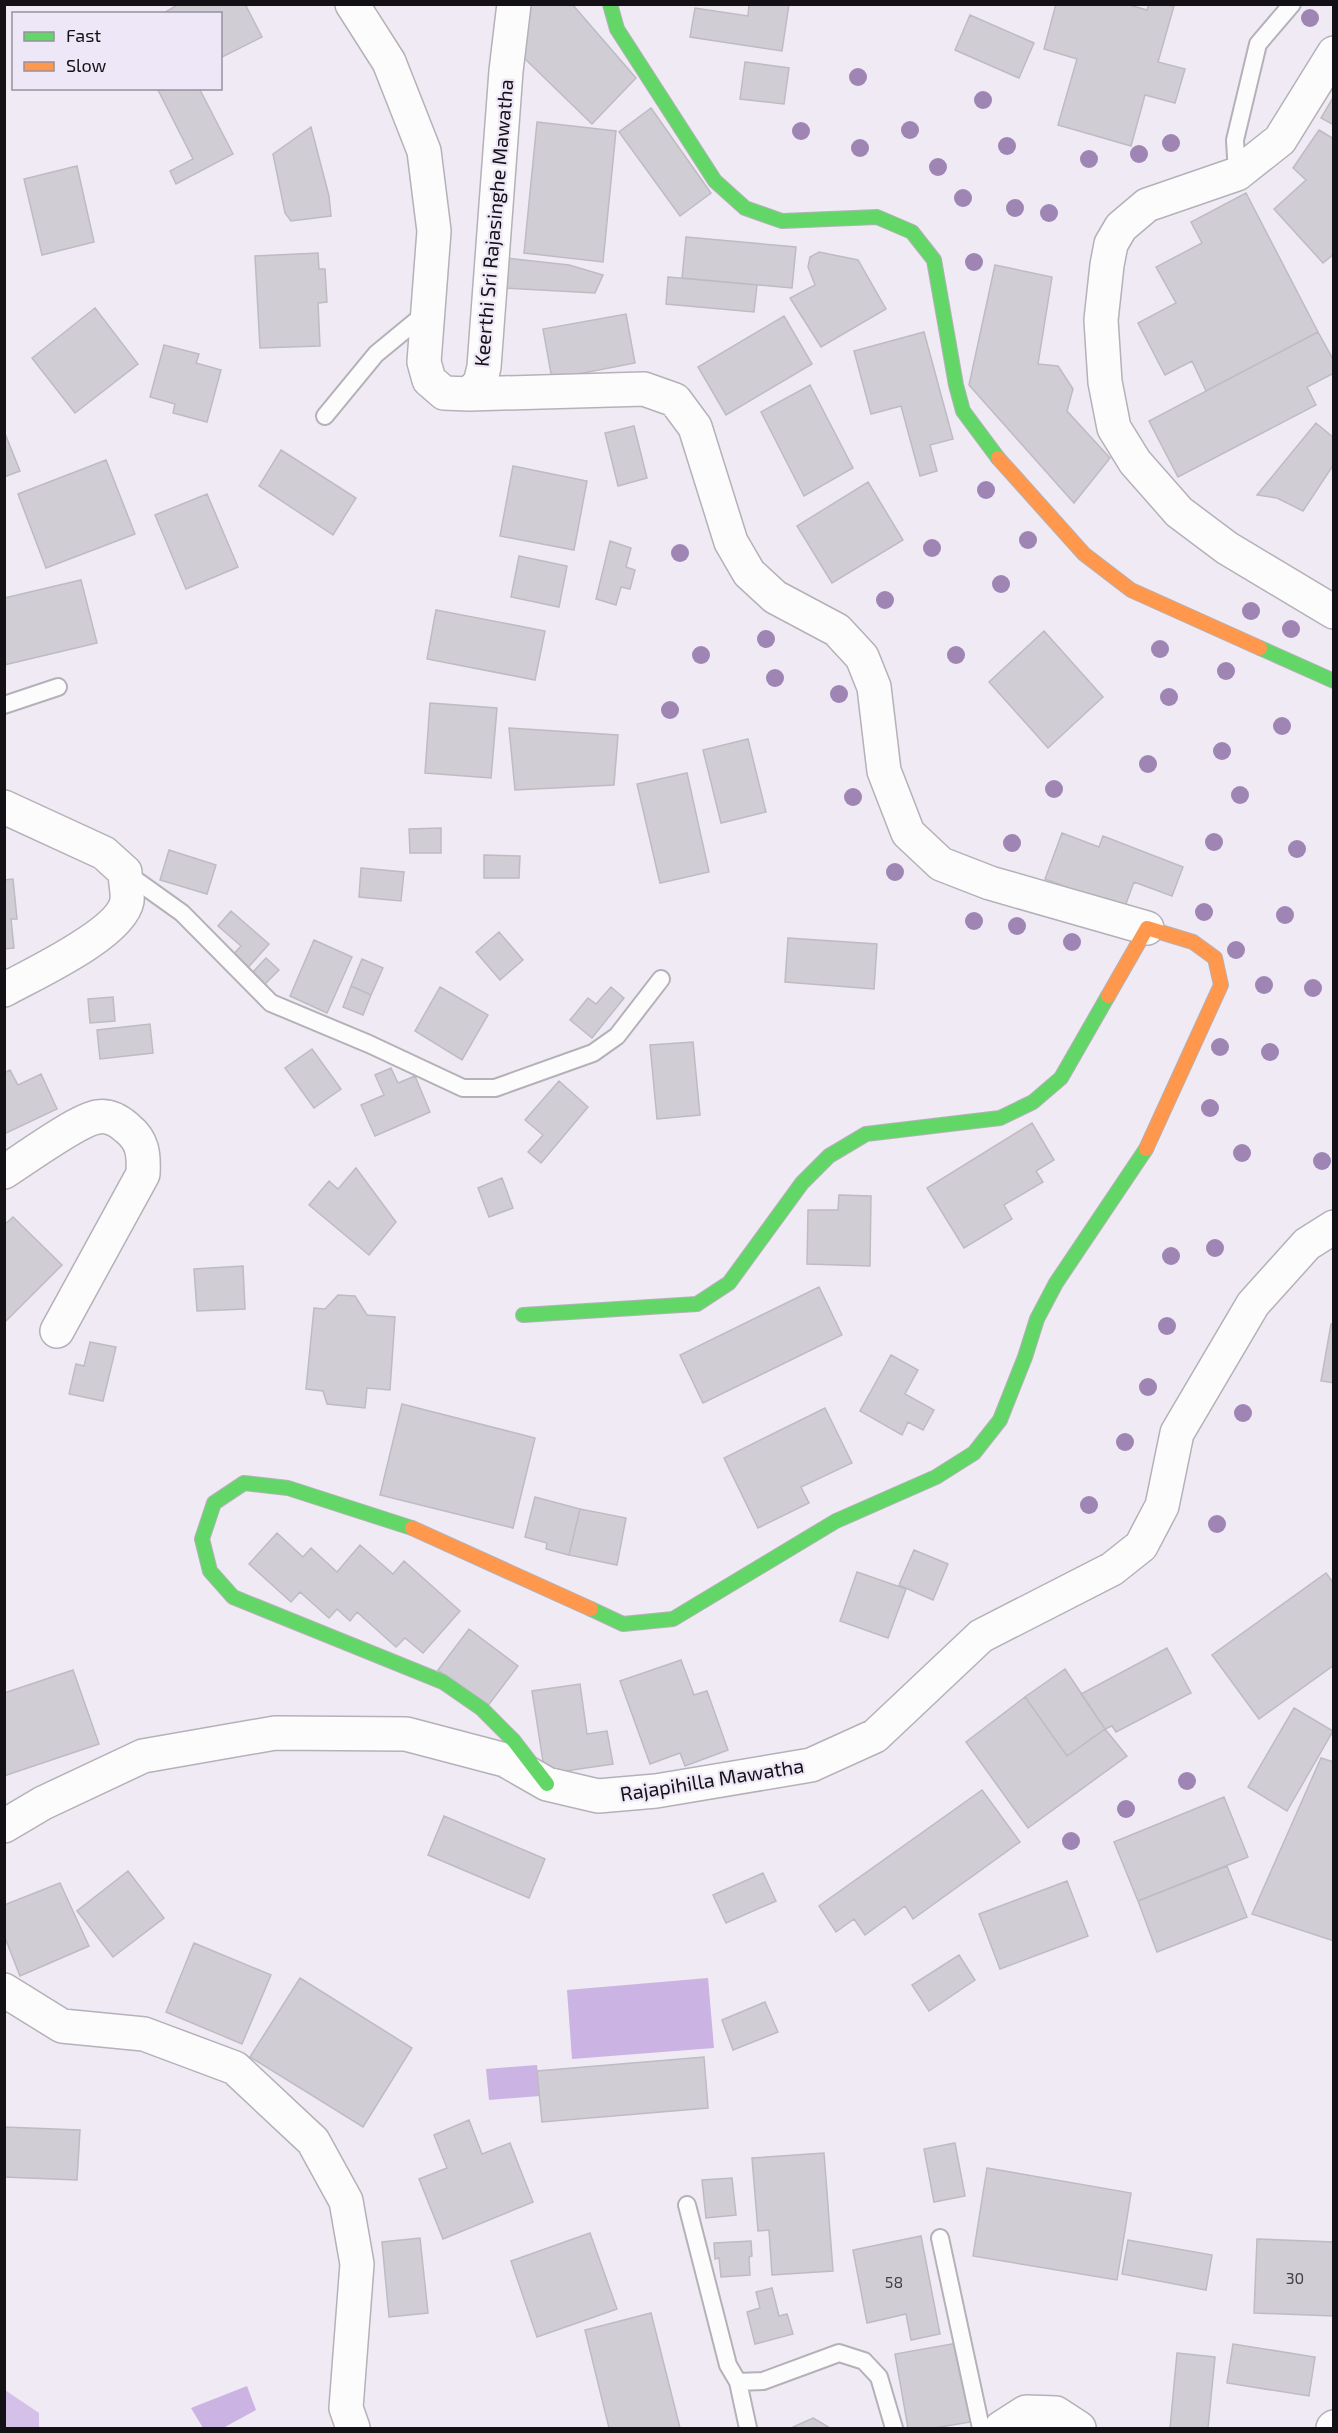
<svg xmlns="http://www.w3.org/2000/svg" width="1338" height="2433" viewBox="0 0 1338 2433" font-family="'Exo 2',sans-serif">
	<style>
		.forest { fill: #d4c0e8 }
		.water { fill: #cbb3e3 }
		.building { fill: #d1cdd5; stroke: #bfbbc2; stroke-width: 1.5 }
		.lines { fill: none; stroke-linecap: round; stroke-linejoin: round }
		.lane-casing { stroke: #b4b1b8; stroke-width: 20 }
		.street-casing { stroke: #b4b1b8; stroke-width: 36 }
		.fast-casing { stroke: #b4b1b8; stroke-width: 16 }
		.slow-casing { stroke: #b4b1b8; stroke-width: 16 }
		.lane { stroke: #fdfcfd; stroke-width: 16 }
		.street { stroke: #fdfcfd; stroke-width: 33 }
		.fast { stroke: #63d668; stroke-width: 14 }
		.slow { stroke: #ff974d; stroke-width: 14 }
		.tree { fill: #9e85b4 }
		.labels { text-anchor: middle; stroke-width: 4.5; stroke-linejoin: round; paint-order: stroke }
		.number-label { font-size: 16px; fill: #434046 }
		.street-label { font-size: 20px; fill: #141116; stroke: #eee7f7 }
	</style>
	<rect width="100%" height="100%" fill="#efeaf4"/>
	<path class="forest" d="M5 2390 39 2413V2428H5Z"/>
	<path class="water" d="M708 1978 714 2048 572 2059 567 1990Z
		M537 2065 540 2096 489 2100 486 2069Z
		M247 2386 256 2410 223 2428H203L191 2408Z"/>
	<path class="building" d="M179 4H245L262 37 220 58V14H162Z
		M529 4H572L636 78 592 124 522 56Z
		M749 4H789L782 51 690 37 695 8 748 16Z
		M1056 4H1126L1147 10 1149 4 1174 6 1158 62 1185 69 1175 103 1145 95 1131 146 1058 125 1077 59 1044 49Z
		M970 15 1034 43 1019 78 955 50Z
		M745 62 789 68 784 104 740 99Z
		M157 88H199L233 154 176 184 170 171 193 159Z
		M1334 96V125L1321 118Z
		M651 108 711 193 680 216 619 132Z
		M537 122 616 131 603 262 524 253Z
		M311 127 329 196 331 216 291 221 285 213 273 154Z
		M1319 130 1334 139V254L1323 263 1274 209 1306 180 1293 168Z
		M77 166 94 242 42 255 24 179Z
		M1246 193 1318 332 1206 391 1192 361 1165 375 1138 323 1176 303 1156 267 1202 243 1191 222Z
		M686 237 796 247 792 288 682 278Z
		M819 252 858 260 886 309 821 347 790 298 815 285 808 267 810 257Z
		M318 253 319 269H325L327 302 318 303 320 346 260 348 255 256Z
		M505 258 569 265 603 275 595 293 501 288Z
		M995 265 1052 277 1038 364 1058 366 1073 389 1067 411 1110 458 1074 503 969 385Z
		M668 277 757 285 754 312 666 304Z
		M95 308 138 364 75 413 32 358Z
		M626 314 635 363 552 379 543 329Z
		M784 316 812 364 726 415 698 367Z
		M924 332 953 439 930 445 937 471 920 476 901 406 871 414 854 351Z
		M1318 332 1334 361V373L1307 387 1316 405 1178 477 1149 421Z
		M164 345 199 354 196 363 221 370 207 422 173 413 175 404 150 397Z
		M810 385 853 468 804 496 761 412Z
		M1316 423 1334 438V464L1303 511 1277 498 1257 495Z
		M634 426 647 478 618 486 605 433Z
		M4 431 20 471 4 477Z
		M281 450 356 498 333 535 259 486Z
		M106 460 135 534 46 568 18 494Z
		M513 466 587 481 574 550 500 536Z
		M868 482 903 540 832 583 797 526Z
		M207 494 238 567 186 589 155 515Z
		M610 541 631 548 626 567 635 570 630 589 621 587 616 605 596 599Z
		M519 556 567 566 559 607 511 597Z
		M81 580 97 643 4 665V598Z
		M436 610 545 631 535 680 427 659Z
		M1044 631 1103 697 1048 748 989 682Z
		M430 703 497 708 491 778 425 773Z
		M509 728 618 735 614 785 515 790Z
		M748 739 766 812 721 823 703 750Z
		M687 773 709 872 660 883 637 784Z
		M441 828V853H410L409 829Z
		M1062 833 1099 847 1103 836 1183 867 1172 896 1134 882 1124 909 1045 879Z
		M169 850 216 865 207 894 160 880Z
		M484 855 520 856 519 878H484Z
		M361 868 404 872 401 901 359 897Z
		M13 879 17 919H11L14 948 4 949V880Z
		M231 911 269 944 246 970 231 957 241 946 218 926Z
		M499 932 523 960 500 980 476 952Z
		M788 938 877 944 874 989 785 982Z
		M314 940 352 957 327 1013 290 996Z
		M266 958 279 970 264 985 252 973Z
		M362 959 383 968 371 995 351 986Z
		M351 986 371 995 363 1015 343 1007Z
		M440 987 488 1015 462 1060 415 1031Z
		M611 987 624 998 592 1038 570 1020 588 998 596 1004Z
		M113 997 115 1021 90 1023 88 999Z
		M150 1024 153 1053 100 1059 97 1030Z
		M693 1042 700 1115 657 1119 650 1045Z
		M312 1049 341 1089 314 1108 285 1068Z
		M391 1068 398 1083 415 1076 430 1112 375 1136 361 1105 384 1095 375 1075Z
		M10 1070 18 1085 41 1074 57 1109 4 1134V1073Z
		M559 1081 588 1107 541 1163 528 1152 543 1135 525 1120Z
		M1032 1123 1054 1160 1036 1171 1043 1182 1004 1205 1012 1219 964 1248 927 1188Z
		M356 1168 396 1222 369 1255 309 1205 329 1181 338 1189Z
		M502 1178 513 1208 489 1217 478 1188Z
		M839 1195 871 1196 870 1266 807 1264 808 1210H838Z
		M13 1217 62 1265 4 1323V1225Z
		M243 1266 245 1309 197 1311 194 1269Z
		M819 1287 842 1335 703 1403 680 1355Z
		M338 1295 355 1296 367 1315 395 1317 390 1390 367 1388 365 1408 327 1404 323 1391 306 1389 314 1308 325 1309Z
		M1331 1324H1334V1383L1321 1381Z
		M90 1342 116 1347 103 1401 69 1394 76 1364 84 1366Z
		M891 1355 918 1370 905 1394 934 1410 923 1430 908 1422 902 1435 860 1411Z
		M402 1404 535 1438 513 1528 380 1495Z
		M825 1408 852 1463 801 1487 809 1503 758 1528 724 1458Z
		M535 1497 580 1509 569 1555 546 1549 547 1543 525 1537Z
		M580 1509 626 1518 617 1565 569 1555Z
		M277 1533 303 1557 311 1548 337 1572 360 1545 393 1574 404 1561 460 1611 423 1653 405 1638 396 1647 357 1612 350 1621 337 1609 329 1618 300 1592 291 1602 249 1564Z
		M914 1550 948 1564 933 1600 899 1585Z
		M857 1572 906 1589 888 1638 840 1621Z
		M1326 1573 1334 1584V1665L1259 1719 1212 1655Z
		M469 1629 518 1666 487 1707 438 1670Z
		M1167 1648 1191 1693 1116 1732 1112 1726 1105 1729 1081 1694Z
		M681 1660 694 1695 707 1691 728 1750 685 1766 680 1753 650 1764 620 1681Z
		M1065 1669 1105 1729 1067 1756 1025 1697Z
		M73 1670 99 1744 4 1776V1693Z
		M580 1684 587 1734 607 1731 613 1764 545 1774 532 1691Z
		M1025 1697 1067 1756 1105 1729 1127 1756 1028 1828 966 1742Z
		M1294 1708 1333 1731 1287 1811 1248 1787Z
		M1321 1758 1334 1762V1941L1252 1914Z
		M982 1790 1020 1842 913 1919 905 1906 865 1935 854 1919 836 1932 819 1906Z
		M1224 1797 1248 1857 1138 1901 1114 1842Z
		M444 1816 545 1859 529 1898 428 1855Z
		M1227 1866 1247 1917 1157 1952 1138 1901Z
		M128 1871 164 1918 113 1957 77 1911Z
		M763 1873 776 1901 726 1923 713 1895Z
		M1067 1881 1088 1936 1000 1969 979 1914Z
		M60 1883 89 1946 20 1976 4 1935V1905Z
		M194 1943 271 1975 242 2044 166 2012Z
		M959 1955 975 1980 929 2011 912 1985Z
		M300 1978 412 2048 363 2127 250 2057Z
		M765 2002 778 2032 733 2050 722 2020Z
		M704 2057 708 2108 542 2122 537 2071Z
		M469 2120 482 2154 510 2143 533 2202 443 2239 419 2179 447 2168 434 2135Z
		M4 2127 80 2130 77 2180 4 2177Z
		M955 2143 965 2196 934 2202 924 2149Z
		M824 2153 833 2271 772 2275 769 2230 758 2231 752 2158Z
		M987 2168 1131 2193 1117 2280 973 2256Z
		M732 2178 736 2215 706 2218 702 2180Z
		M590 2233 617 2309 537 2337 511 2261Z
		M921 2236 940 2334 911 2340 906 2314 867 2323 853 2250Z
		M420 2238 428 2313 389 2317 382 2242Z
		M1257 2239 1334 2242V2316L1254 2313Z
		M1128 2240 1212 2255 1206 2290 1122 2274Z
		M751 2241 752 2256 749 2257 750 2275 721 2277 719 2258 715 2259 714 2243Z
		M772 2288 779 2316 787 2314 793 2334 755 2344 747 2312 760 2308 756 2292Z
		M651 2313 680 2428H609L585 2330Z
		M957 2343 971 2422 934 2428H908L895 2354Z
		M1233 2344 1315 2357 1309 2396 1227 2383Z
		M1177 2353 1215 2357 1208 2428H1170Z
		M813 2418 830 2428H791Z"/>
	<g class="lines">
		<defs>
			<path id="lane" d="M1237 174 1235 140 1258 44 1292 4
				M325 416 376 354 427 312
				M4 705 58 687
				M126 873 182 913 271 1003 369 1044 463 1088H495L593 1053 617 1036 661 979
				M687 2205 728 2365 738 2382 763 2381 839 2353 864 2361 879 2377 894 2428
				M940 2238 981 2428
				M738 2382 748 2428"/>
			<path id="street" d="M352 4 389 62 424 151 434 231 424 362 429 380 444 393 469 394 480 383 484 367 506 71 514 4
				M1334 53 1280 140 1237 174 1147 205 1121 227 1111 244 1107 265 1101 320 1105 382 1114 428 1135 462 1179 512 1227 548 1334 612
				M469 394 644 389 675 400 695 427 731 542 749 573 775 597 837 630 862 657 874 687 884 771 908 833 941 864 990 883 1147 928
				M4 807 104 853 125 872C125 881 128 892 127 901 121 934 33 974 4 990
				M4 1172C23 1160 79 1119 98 1117 109 1115 119 1121 127 1128 143 1141 144 1154 143 1174L57 1331
				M4 1826 43 1803 143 1756 275 1733 406 1734 505 1760 547 1784 598 1796 656 1791 811 1765 875 1736 981 1636 1112 1569 1141 1546 1162 1506 1177 1433 1253 1304 1307 1244 1334 1227
				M4 1990 62 2026 144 2034 235 2068 313 2141 346 2201 357 2264 346 2408 353 2428
				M1001 2428 1026 2412 1056 2413 1079 2428
				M1333 2428 1334 2427"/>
			<path id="fast" d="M610 4 617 29 715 181 745 208 782 221 877 217 912 232 934 260 956 385 963 411 998 458
				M1260 648 1334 681
				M523 1315 697 1304 729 1283 802 1183 829 1156 866 1134 1000 1118 1033 1102 1061 1078 1108 996
				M412 1528 288 1488 244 1483 214 1503 202 1539 210 1571 233 1597 443 1682 482 1709 514 1741 547 1784
				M591 1609 623 1624 673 1619 836 1521 936 1477 974 1453 1000 1420 1025 1357 1037 1319 1056 1283 1146 1149"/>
			<path id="slow" d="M998 458 1084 554 1131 590 1260 648
				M1108 996 1147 928 1193 942 1215 958 1221 985 1146 1149
				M412 1528 591 1609"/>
		</defs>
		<use href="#lane" class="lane-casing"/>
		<use href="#street" class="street-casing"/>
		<use href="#fast" class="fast-casing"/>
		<use href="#slow" class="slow-casing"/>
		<use href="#lane" class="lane"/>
		<use href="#street" class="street"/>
		<use href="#fast" class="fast"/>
		<use href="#slow" class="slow"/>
	</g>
	<g class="tree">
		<circle cx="1310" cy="18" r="9"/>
		<circle cx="858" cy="77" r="9"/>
		<circle cx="983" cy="100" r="9"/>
		<circle cx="910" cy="130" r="9"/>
		<circle cx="801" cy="131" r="9"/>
		<circle cx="1171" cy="143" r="9"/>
		<circle cx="1007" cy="146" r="9"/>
		<circle cx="860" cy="148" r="9"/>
		<circle cx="1139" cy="154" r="9"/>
		<circle cx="1089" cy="159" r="9"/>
		<circle cx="938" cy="167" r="9"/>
		<circle cx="963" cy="198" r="9"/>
		<circle cx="1015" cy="208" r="9"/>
		<circle cx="1049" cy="213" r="9"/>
		<circle cx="974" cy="262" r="9"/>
		<circle cx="986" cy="490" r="9"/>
		<circle cx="1028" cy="540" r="9"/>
		<circle cx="932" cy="548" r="9"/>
		<circle cx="680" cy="553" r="9"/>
		<circle cx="1001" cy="584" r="9"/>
		<circle cx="885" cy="600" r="9"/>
		<circle cx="1251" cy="611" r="9"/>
		<circle cx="1291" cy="629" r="9"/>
		<circle cx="766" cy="639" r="9"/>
		<circle cx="1160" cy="649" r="9"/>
		<circle cx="701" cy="655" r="9"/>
		<circle cx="956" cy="655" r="9"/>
		<circle cx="1226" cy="671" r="9"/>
		<circle cx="775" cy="678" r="9"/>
		<circle cx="839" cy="694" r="9"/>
		<circle cx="1169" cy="697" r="9"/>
		<circle cx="670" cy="710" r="9"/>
		<circle cx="1282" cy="726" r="9"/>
		<circle cx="1222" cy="751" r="9"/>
		<circle cx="1148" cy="764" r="9"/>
		<circle cx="1054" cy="789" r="9"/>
		<circle cx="1240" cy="795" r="9"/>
		<circle cx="853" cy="797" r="9"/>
		<circle cx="1214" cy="842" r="9"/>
		<circle cx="1012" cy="843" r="9"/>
		<circle cx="1297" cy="849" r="9"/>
		<circle cx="895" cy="872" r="9"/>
		<circle cx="1204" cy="912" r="9"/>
		<circle cx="1285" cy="915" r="9"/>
		<circle cx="974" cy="921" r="9"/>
		<circle cx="1017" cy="926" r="9"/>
		<circle cx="1072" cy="942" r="9"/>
		<circle cx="1236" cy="950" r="9"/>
		<circle cx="1264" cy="985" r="9"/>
		<circle cx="1313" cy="988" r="9"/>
		<circle cx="1220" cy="1047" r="9"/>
		<circle cx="1270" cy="1052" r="9"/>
		<circle cx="1210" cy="1108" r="9"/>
		<circle cx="1242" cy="1153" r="9"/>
		<circle cx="1322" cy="1161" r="9"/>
		<circle cx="1215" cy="1248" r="9"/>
		<circle cx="1171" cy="1256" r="9"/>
		<circle cx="1167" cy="1326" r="9"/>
		<circle cx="1148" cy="1387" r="9"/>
		<circle cx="1243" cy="1413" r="9"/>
		<circle cx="1125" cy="1442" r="9"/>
		<circle cx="1089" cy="1505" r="9"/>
		<circle cx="1217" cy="1524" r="9"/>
		<circle cx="1187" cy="1781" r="9"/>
		<circle cx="1126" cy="1809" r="9"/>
		<circle cx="1071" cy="1841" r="9"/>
	</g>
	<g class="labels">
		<g class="number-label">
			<text x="1295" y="2284">30</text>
			<text x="894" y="2288">58</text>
		</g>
		<g class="street-label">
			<text transform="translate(494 223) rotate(-85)" y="7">Keerthi Sri Rajasinghe Mawatha</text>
			<text transform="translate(712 1780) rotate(-9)" y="7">Rajapihilla Mawatha</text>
		</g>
	</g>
	<rect width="1338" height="2433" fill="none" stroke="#141116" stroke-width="12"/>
	<rect x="12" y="12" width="210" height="78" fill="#eee7f7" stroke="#97919d" stroke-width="1.5"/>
	<rect x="24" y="32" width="30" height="9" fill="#63d668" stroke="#97919d" stroke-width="1.5"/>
	<text x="66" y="42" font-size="18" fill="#141116">Fast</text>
	<rect x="24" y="62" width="30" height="9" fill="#ff974d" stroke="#97919d" stroke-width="1.5"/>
	<text x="66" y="72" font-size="18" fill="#141116">Slow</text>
</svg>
